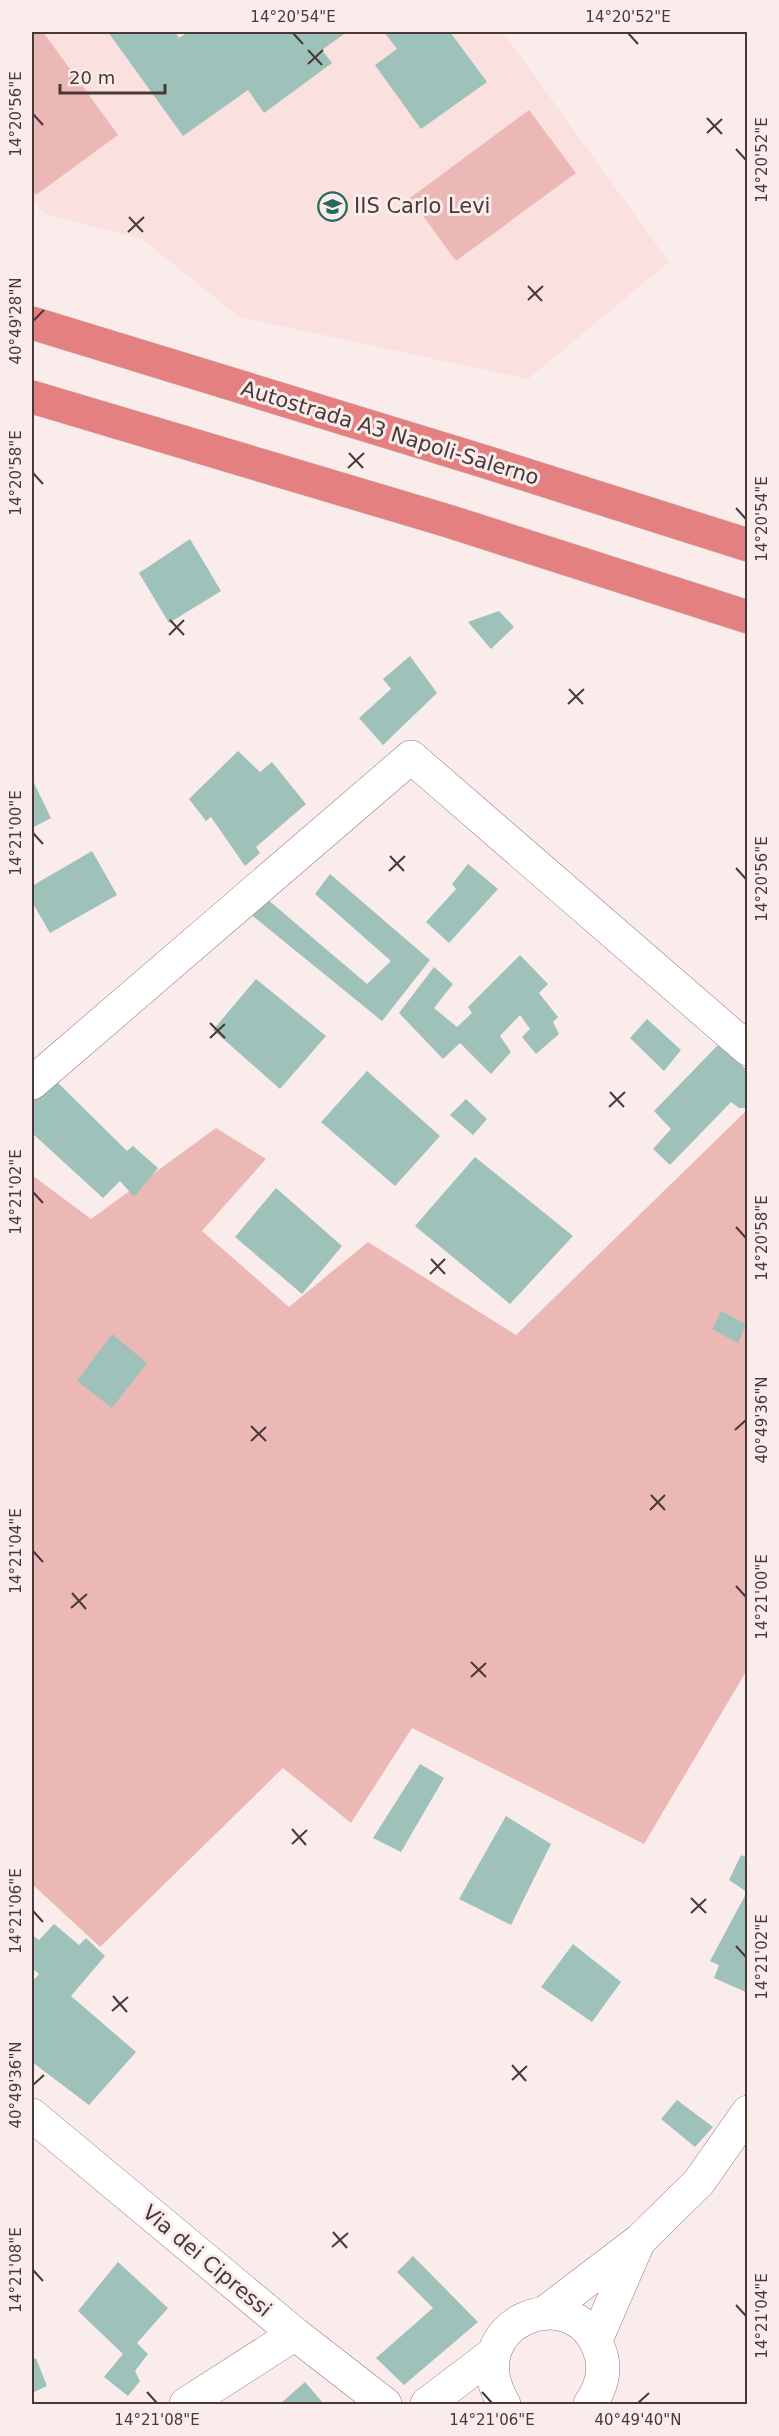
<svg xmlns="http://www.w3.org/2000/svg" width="779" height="2436" viewBox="0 0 779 2436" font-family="'DejaVu Sans',sans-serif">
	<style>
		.built { fill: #fae0de }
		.green { fill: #ecb8b6 }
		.building { fill: #9ec1ba }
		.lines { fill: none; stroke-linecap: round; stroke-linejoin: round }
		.minor-casing { stroke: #977877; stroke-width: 34 }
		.highway-casing { stroke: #cfcccb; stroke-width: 34 }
		.minor { stroke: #fff; stroke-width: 33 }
		.highway { stroke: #e48180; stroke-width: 33 }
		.ticks { fill: none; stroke: #473938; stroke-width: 2 }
		.labels { text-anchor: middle; stroke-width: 6; stroke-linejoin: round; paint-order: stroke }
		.poi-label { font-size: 21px; fill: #473938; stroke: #faeceb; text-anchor: start }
		.street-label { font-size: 21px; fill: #473938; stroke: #faeceb }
		.neatline { fill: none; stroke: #473938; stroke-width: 2 }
		.ticks-label { font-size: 15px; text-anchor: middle; fill: #473938 }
	</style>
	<rect width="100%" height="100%" fill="#faeceb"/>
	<path class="built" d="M32 32H503L669 262 528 379 239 317 142 239 44 214 32 197Z"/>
	<path class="green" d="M32 32H43L118 135 36 195 32 189Z
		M529 110 576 173 456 261 410 198Z
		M747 1110V1670L644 1844 412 1728 351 1823 283 1768 100 1947 32 1884V1175L91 1219 216 1128 266 1159 202 1231 289 1307 368 1242 516 1335Z"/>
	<path class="building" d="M108 32H175L179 38 188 32H342L344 34 322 50 332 63 264 113 248 90 183 136Z
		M384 32H450L487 82 421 129 375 65 397 49Z
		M190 539 221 591 169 623 139 573Z
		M499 611 514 627 491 649 468 622Z
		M410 656 437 693 383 745 359 718 391 689 383 679Z
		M238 751 260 772 272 762 306 804 256 847 260 853 245 866 211 817 206 821 189 799Z
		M32 779 51 818 32 828Z
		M92 851 117 895 50 933 32 902V886Z
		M468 864 498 889 449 943 426 922 456 889 452 884Z
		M330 874 430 960 382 1021 244 909 260 893 367 984 391 961 315 894Z
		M520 955 548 984 539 993 558 1017 553 1022 559 1034 536 1054 522 1037 530 1029 520 1015 500 1036 511 1052 491 1074 460 1043 443 1059 399 1013 434 967 453 984 434 1008 457 1027 472 1013 468 1007Z
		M256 979 326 1036 280 1089 213 1030Z
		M647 1019 681 1050 664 1071 630 1038Z
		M718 1045 748 1071V1108H739L731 1102 670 1165 653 1149 671 1129 654 1111Z
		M367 1071 440 1136 395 1186 321 1122Z
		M50 1075 127 1151 133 1146 158 1168 134 1197 120 1181 103 1198 32 1133V1093Z
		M466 1099 487 1119 473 1135 450 1115Z
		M475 1157 573 1236 510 1304 415 1226Z
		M276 1188 342 1246 302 1294 235 1237Z
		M721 1311 746 1324 738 1343 712 1329Z
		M112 1334 147 1363 112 1408 77 1381Z
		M420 1764 444 1778 401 1852 373 1838Z
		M506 1816 551 1844 511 1925 459 1899Z
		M741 1855 748 1858V1993L714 1978 719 1965 710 1961 747 1892 729 1880Z
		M54 1924 79 1945 86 1938 105 1956 71 1996 136 2052 89 2105 32 2062V1982L39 1974 32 1968V1935L39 1940Z
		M573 1944 621 1982 592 2022 541 1987Z
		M677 2100 713 2127 695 2147 661 2119Z
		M413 2256 478 2322 404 2385 376 2358 433 2308 397 2272Z
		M118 2262 168 2308 137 2343 148 2354 135 2371 140 2381 128 2396 104 2377 123 2354 78 2311Z
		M36 2358 47 2386 32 2393V2361Z
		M305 2382 324 2404H280Z"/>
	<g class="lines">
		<defs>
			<path id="minor" d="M32 1083 411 757 748 1049
				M32 2115 295 2334 385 2404
				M543 2314 640 2240 699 2182 748 2112
				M596 2340 639 2241
				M186 2404 295 2334
				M427 2404 494 2353
				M504 2404C456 2323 573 2277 599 2349 607 2369 602 2387 590 2404"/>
			<path id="highway" d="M32 323 486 462 748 545
				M32 397 448 521 748 617"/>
		</defs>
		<use href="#minor" class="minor-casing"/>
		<use href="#highway" class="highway-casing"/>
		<use href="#minor" class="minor"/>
		<use href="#highway" class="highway"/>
	</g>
	<path class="ticks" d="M293 33 303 44M628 33 638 44M308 50 322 65M308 64 323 50M33 114 43 125M707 118 722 134M707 133 722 119M736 149 746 160M129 217 143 232M128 232 144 217M528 286 542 301M528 300 543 286M33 321 44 310M349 453 363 468M348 468 364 453M33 473 43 484M736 508 746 519M170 620 184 635M169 635 184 620M569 689 583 704M568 704 584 689M33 833 43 844M390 856 404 871M736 868 746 879M389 871 405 856M210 1023 225 1038M210 1038 225 1024M610 1092 624 1107M609 1107 625 1092M33 1192 43 1203M736 1227 746 1238M431 1259 445 1274M430 1274 445 1259M251 1426 266 1441M735 1430 746 1420M251 1441 266 1427M651 1495 665 1510M650 1510 665 1495M33 1551 43 1562M736 1586 746 1597M72 1593 86 1609M71 1608 87 1594M471 1662 486 1677M471 1677 486 1663M292 1829 306 1845M292 1844 307 1830M691 1898 706 1913M33 1911 43 1922M691 1913 706 1899M736 1946 746 1957M113 1996 127 2012M112 2011 128 1997M512 2065 526 2081M512 2080 527 2066M33 2085 44 2075M333 2232 347 2248M332 2247 348 2233M33 2270 43 2281M736 2305 746 2316M147 2392 157 2403M482 2392 492 2403M638 2403 649 2393"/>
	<defs>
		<symbol id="school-ring" viewBox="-11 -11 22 22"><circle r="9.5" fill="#faeceb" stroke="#236a5f" stroke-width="1.5"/><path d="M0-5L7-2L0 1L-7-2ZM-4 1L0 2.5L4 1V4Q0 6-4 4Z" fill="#236a5f"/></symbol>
	</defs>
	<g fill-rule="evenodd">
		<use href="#school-ring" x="316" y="190" width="33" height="33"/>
	</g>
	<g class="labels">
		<g class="poi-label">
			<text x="354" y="213">IIS Carlo Levi</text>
		</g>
		<g class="street-label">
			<text transform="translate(390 433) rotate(17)" y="7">Autostrada A3 Napoli-Salerno</text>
			<text transform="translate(207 2261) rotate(40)" y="7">Via dei Cipressi</text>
		</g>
	</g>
	<rect width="779" height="2436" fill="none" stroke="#faeceb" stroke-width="66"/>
	<path d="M60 84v9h105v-9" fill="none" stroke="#473938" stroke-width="3"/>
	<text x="69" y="84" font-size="18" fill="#473938" stroke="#faeceb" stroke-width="4.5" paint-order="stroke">20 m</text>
	<rect x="33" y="33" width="713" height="2370" class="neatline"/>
	<g class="ticks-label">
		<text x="293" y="22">14°20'54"E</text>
		<text x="628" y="22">14°20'52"E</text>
		<text transform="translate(16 114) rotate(-90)" y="5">14°20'56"E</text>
		<text transform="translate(762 160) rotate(-90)" y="5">14°20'52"E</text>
		<text transform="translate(16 321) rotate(-90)" y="5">40°49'28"N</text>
		<text transform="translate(16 473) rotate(-90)" y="5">14°20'58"E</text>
		<text transform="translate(762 519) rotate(-90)" y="5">14°20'54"E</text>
		<text transform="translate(16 833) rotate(-90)" y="5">14°21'00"E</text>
		<text transform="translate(762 879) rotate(-90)" y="5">14°20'56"E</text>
		<text transform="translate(16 1192) rotate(-90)" y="5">14°21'02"E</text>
		<text transform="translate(762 1238) rotate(-90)" y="5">14°20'58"E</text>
		<text transform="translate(762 1420) rotate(-90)" y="5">40°49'36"N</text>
		<text transform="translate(16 1551) rotate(-90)" y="5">14°21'04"E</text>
		<text transform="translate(762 1597) rotate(-90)" y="5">14°21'00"E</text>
		<text transform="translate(16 1911) rotate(-90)" y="5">14°21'06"E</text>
		<text transform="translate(762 1957) rotate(-90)" y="5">14°21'02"E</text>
		<text transform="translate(16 2085) rotate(-90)" y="5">40°49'36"N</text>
		<text transform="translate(16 2270) rotate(-90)" y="5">14°21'08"E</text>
		<text transform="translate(762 2316) rotate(-90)" y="5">14°21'04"E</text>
		<text x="157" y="2425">14°21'08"E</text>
		<text x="492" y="2425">14°21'06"E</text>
		<text x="638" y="2425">40°49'40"N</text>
	</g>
</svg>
